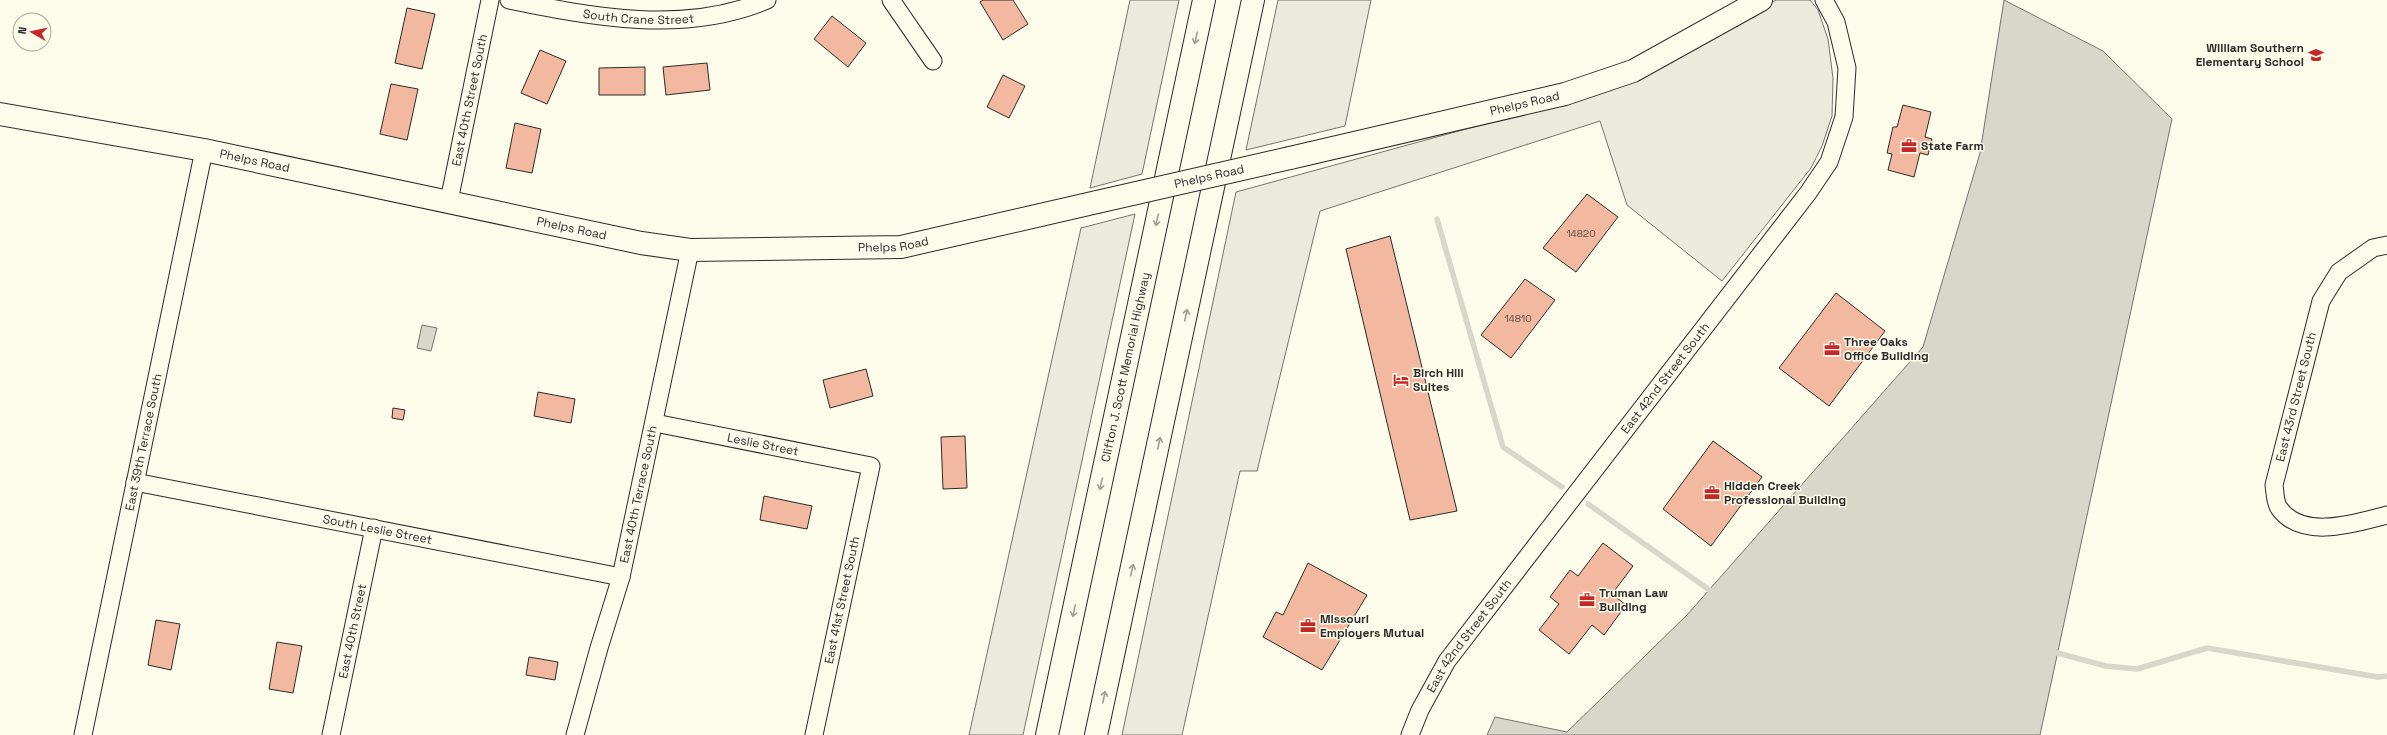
<svg xmlns="http://www.w3.org/2000/svg" width="2387" height="735" viewBox="0 0 2387 735" font-family="'Space Grotesk',sans-serif">
	<style>
		.green { fill: #ecebdb; stroke: #74746e }
		.water { fill: #d8d7c9; stroke: #74746e }
		.lines { fill: none; stroke-linecap: round; stroke-linejoin: round }
		.stream { stroke: #d8d7c9; stroke-width: 5.5 }
		.building { fill: #f2b8a0; stroke: #2b2b2b }
		.street-casing { stroke: #2b2b2b; stroke-width: 19 }
		.secondary-casing { stroke: #2b2b2b; stroke-width: 24 }
		.highway-casing { stroke: #2b2b2b; stroke-width: 24 }
		.street { stroke: #fdfbea; stroke-width: 17 }
		.secondary { stroke: #fdfbea; stroke-width: 22 }
		.highway { stroke: #fdfbea; stroke-width: 22 }
		.secondary-bridge-casing { stroke: #2b2b2b; stroke-width: 24; stroke-linecap: butt }
		.secondary-bridge { stroke: #fdfbea; stroke-width: 22 }
		.oneway { stroke: #9e9d94 }
		.labels { text-anchor: middle; stroke-width: 3; stroke-linejoin: round; paint-order: stroke }
		.number-label { font-size: 10px; fill: #5d4e48 }
		.street-label { font-size: 12px; fill: #2b2b2b; stroke: #fdfbea }
		.poi-label { font-size: 12px; font-weight: bold; fill: #2b2b2b; stroke: #fdfbea; text-anchor: start }
	</style>
	<rect width="100%" height="100%" fill="#fdfbea"/>
	<path class="green" d="M1130 0H1179L1142 174 1090 188Z
		M1278 0H1371L1345 126 1246 150Z
		M1776 0H1810L1818 10 1828 39 1833 78 1832 116 1822 146 1811 168 1722 281 1627 205 1600 121 1320 211 1257 471H1240L1182 735H1122L1236 192 1572 100 1655 66Z
		M1135 214 1023 735H969L1081 228Z"/>
	<path class="water" d="M2004 0 2103 51 2172 119 2040 735H1487L1495 717 1567 732 1687 615 1923 347 1980 153Z
		M422 325 437 328 431 351 417 348Z"/>
	<g class="lines">
		<path class="stream" d="M1437 219 1503 447 1562 487
			M1588 504 1715 594
			M2050 651 2106 666 2137 669 2207 648 2378 677 2387 676"/>
	</g>
	<path class="building" d="M983 0H1013L1028 24 1003 40 980 2Z
		M407 8 435 14 422 69 395 63Z
		M832 16 866 43 848 67 814 39Z
		M540 50 566 61 547 104 521 93Z
		M707 63 710 90 666 95 663 67Z
		M645 67V95H599V68Z
		M1003 75 1025 86 1009 118 987 107Z
		M391 84 418 89 407 140 380 134Z
		M1903 105 1931 112 1925 137 1932 139 1928 155 1920 153 1914 177 1888 170 1892 154 1887 153 1893 127H1897Z
		M515 123 541 129 532 173 506 168Z
		M1587 194 1618 217 1576 272 1543 248Z
		M1390 236 1457 511 1410 520 1346 249Z
		M1525 279 1555 300 1511 358 1481 335Z
		M1836 293 1885 331 1829 406 1779 368Z
		M866 369 873 396 830 408 823 380Z
		M538 392 575 399 571 423 534 416Z
		M393 408 405 410 403 420 392 418Z
		M965 436 967 488 943 489 941 437Z
		M1713 441 1762 477 1711 546 1663 509Z
		M764 496 812 506 807 529 760 520Z
		M1603 543 1633 566 1612 594 1626 605 1604 635 1592 625 1569 654 1539 630 1559 604 1550 597 1570 570 1578 576Z
		M1308 563 1367 595 1322 670 1263 637 1276 612 1283 615Z
		M156 620 180 624 171 670 148 665Z
		M277 642 302 646 293 693 269 689Z
		M529 657 558 662 555 680 526 675Z"/>
	<g class="lines">
		<defs>
			<g id="street">
				<path id="s1" d="M509 0C594 17 684 35 767 0"/>
				<path d="M891 0 933 61"/>
				<path id="s2" d="M449 201 490 0"/>
				<path d="M2387 245 2373 248 2339 272 2321 301 2274 485C2275 491 2275 503 2279 508 2302 541 2356 523 2387 515"/>
				<path id="s3" d="M655 423 871 466 814 735"/>
				<path id="s4" d="M135 482 621 577"/>
				<path id="s5" d="M83 735 204 150"/>
				<path id="s6" d="M331 735 374 528"/>
				<path id="s7" d="M575 735 599 648 621 577 690 250"/>
				<path id="s8" d="M1410 735 1420 710 1447 661 1808 193 1829 162 1844 117 1847 68 1836 22 1824 0"/>
			</g>
			<g id="secondary">
				<path id="s9" d="M0 114 204 150 641 243 690 250 901 247 1097 202"/>
				<path id="s10" d="M1290 158 1565 94 1633 71 1761 0"/>
			</g>
			<g id="highway">
				<path id="s11" d="M1047 735 1204 0"/>
				<path d="M1096 735 1253 0"/>
			</g>
		</defs>
		<use href="#street" class="street-casing"/>
		<use href="#secondary" class="secondary-casing"/>
		<use href="#highway" class="highway-casing"/>
		<use href="#street" class="street"/>
		<use href="#secondary" class="secondary"/>
		<use href="#highway" class="highway"/>
		<defs>
			<g id="secondary-bridge">
				<path id="s12" d="M1097 202 1290 158"/>
			</g>
		</defs>
		<use href="#secondary-bridge" class="secondary-bridge-casing"/>
		<use href="#secondary-bridge" class="secondary-bridge"/>
	</g>
	<defs><path id="oneway-shaft" d="M-6 0H5M1.5-3L5.5 0L1.5 3" fill="none" stroke-width="1.6" stroke-linecap="round" stroke-linejoin="round"/></defs>
	<g class="oneway">
		<use href="#oneway-shaft" transform="translate(1196 38) rotate(102)"/>
		<use href="#oneway-shaft" transform="translate(1157 220) rotate(102)"/>
		<use href="#oneway-shaft" transform="translate(1186 315) rotate(-78)"/>
		<use href="#oneway-shaft" transform="translate(1159 443) rotate(-78)"/>
		<use href="#oneway-shaft" transform="translate(1101 484) rotate(102)"/>
		<use href="#oneway-shaft" transform="translate(1132 570) rotate(-78)"/>
		<use href="#oneway-shaft" transform="translate(1074 611) rotate(102)"/>
		<use href="#oneway-shaft" transform="translate(1104 697) rotate(-78)"/>
	</g>
	<defs>
		<symbol id="school-bare" viewBox="-9 -9 18 18"><path d="M0-5L7-2L0 1L-7-2ZM-4 1L0 2.5L4 1V4Q0 6-4 4Z" fill="#c62828" stroke="#fdfbea" stroke-width="2.5" paint-order="stroke"/></symbol>
		<symbol id="office-bare" viewBox="-9 -9 18 18"><path d="M-6-3h4V-5.5h4V-3h4V5H-6ZM-1-4.5V-3h2v-1.5ZM-6 0V1H6V0Z" fill="#c62828" stroke="#fdfbea" stroke-width="2.5" paint-order="stroke"/></symbol>
		<symbol id="hotel-bare" viewBox="-9 -9 18 18"><path d="M-6-4.5h1.5V1H6V5H4.5V3h-9V5H-6ZM-4 0a1.8 1.8 0 1 1 3.6 0ZM.5 0V-2.5h3Q6-2.5 6 0Z" fill="#c62828" stroke="#fdfbea" stroke-width="2.5" paint-order="stroke"/></symbol>
	</defs>
	<g fill-rule="evenodd">
		<use href="#school-bare" x="2305" y="44" width="22" height="22"/>
		<use href="#office-bare" x="1898" y="135" width="22" height="22"/>
		<use href="#office-bare" x="1821" y="338" width="22" height="22"/>
		<use href="#hotel-bare" x="1390" y="369" width="22" height="22"/>
		<use href="#office-bare" x="1701" y="482" width="22" height="22"/>
		<use href="#office-bare" x="1576" y="589" width="22" height="22"/>
		<use href="#office-bare" x="1297" y="615" width="22" height="22"/>
	</g>
	<g class="labels">
		<g class="number-label">
			<text x="1581" y="237">14820</text>
			<text x="1518" y="322">14810</text>
		</g>
		<g class="street-label">
			<text dy="4" stroke="none"><textPath href="#s1" startOffset="131">South Crane Street</textPath></text>
			<text dy="4" stroke="none"><textPath href="#s2" startOffset="103">East 40th Street South</textPath></text>
			<text dy="4" stroke="none"><textPath href="#s10" startOffset="241">Phelps Road</textPath></text>
			<text dy="4" stroke="none"><textPath href="#s9" startOffset="259">Phelps Road</textPath></text>
			<text dy="4" stroke="none"><textPath href="#s12" startOffset="115">Phelps Road</textPath></text>
			<text dy="4" stroke="none"><textPath href="#s9" startOffset="583">Phelps Road</textPath></text>
			<text dy="4" stroke="none"><textPath href="#s9" startOffset="907">Phelps Road</textPath></text>
			<text dy="4" stroke="none"><textPath href="#s11" startOffset="376">Clifton J. Scott Memorial Highway</textPath></text>
			<text dy="4" stroke="none"><textPath href="#s8" startOffset="440">East 42nd Street South</textPath></text>
			<text transform="translate(2296 397) rotate(-76)" y="4">East 43rd Street South</text>
			<text dy="4" stroke="none"><textPath href="#s5" startOffset="299">East 39th Terrace South</textPath></text>
			<text dy="4" stroke="none"><textPath href="#s3" startOffset="110">Leslie Street</textPath></text>
			<text dy="4" stroke="none"><textPath href="#s7" startOffset="249">East 40th Terrace South</textPath></text>
			<text dy="4" stroke="none"><textPath href="#s4" startOffset="247">South Leslie Street</textPath></text>
			<text transform="translate(842 600) rotate(-78)" y="4">East 41st Street South</text>
			<text dy="4" stroke="none"><textPath href="#s6" startOffset="106">East 40th Street</textPath></text>
			<text dy="4" stroke="none"><textPath href="#s8" startOffset="116">East 42nd Street South</textPath></text>
		</g>
		<g class="poi-label">
			<text x="2304" y="52" text-anchor="end">William Southern<tspan x="2304" dy="14">Elementary School</tspan></text>
			<text x="1921" y="150">State Farm</text>
			<text x="1844" y="346">Three Oaks<tspan x="1844" dy="14">Office Building</tspan></text>
			<text x="1413" y="377">Birch Hill<tspan x="1413" dy="14">Suites</tspan></text>
			<text x="1724" y="490">Hidden Creek<tspan x="1724" dy="14">Professional Building</tspan></text>
			<text x="1599" y="597">Truman Law<tspan x="1599" dy="14">Building</tspan></text>
			<text x="1320" y="623">Missouri<tspan x="1320" dy="14">Employers Mutual</tspan></text>
		</g>
	</g>
	<g transform="translate(32 32) rotate(279)"><circle r="19" fill="#fdfbea" stroke="#a9a89e"/>
	<path d="M0-3L7 15L0 10L-7 15Z" fill="#c62828"/>
	<text y="-6" font-size="11" font-weight="bold" text-anchor="middle" fill="#2b2b2b">N</text>
	</g>
</svg>
